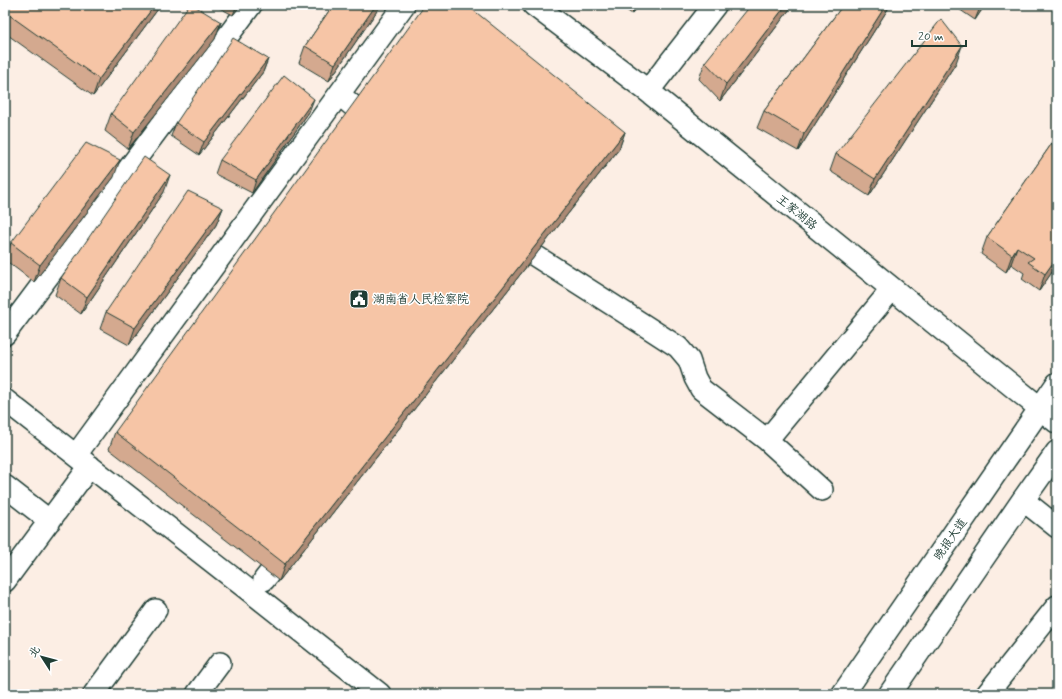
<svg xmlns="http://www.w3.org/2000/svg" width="1062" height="699" viewBox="0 0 1062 699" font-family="Mynerve,'LXGW WenKai TC',sans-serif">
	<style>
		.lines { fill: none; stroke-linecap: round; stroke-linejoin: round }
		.street-casing { stroke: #1f3d34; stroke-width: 24 }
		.secondary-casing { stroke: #1f3d34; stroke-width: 25 }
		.street { stroke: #fff; stroke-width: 21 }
		.secondary { stroke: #fff; stroke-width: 22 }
		.wall { fill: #d4a98f; stroke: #1f3d34 }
		.shaded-wall { fill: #ac8a74; stroke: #1f3d34 }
		.building { fill: #f6c5a6; stroke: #1f3d34 }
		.labels { text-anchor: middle; stroke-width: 3; stroke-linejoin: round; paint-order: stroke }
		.street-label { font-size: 12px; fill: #1f3d34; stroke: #fff }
		.poi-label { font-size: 12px; fill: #1f3d34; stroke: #fff; text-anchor: start }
	</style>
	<rect width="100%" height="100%" fill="#fceee4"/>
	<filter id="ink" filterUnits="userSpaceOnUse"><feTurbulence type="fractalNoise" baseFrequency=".025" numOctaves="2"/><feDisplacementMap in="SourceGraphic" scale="8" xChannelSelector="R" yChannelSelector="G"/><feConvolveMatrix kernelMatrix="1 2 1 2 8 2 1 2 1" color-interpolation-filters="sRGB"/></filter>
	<g filter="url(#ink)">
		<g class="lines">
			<defs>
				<path id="street" d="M339 94 374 124
					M512 240 523 248 644 325 678 347 689 360 695 378 701 389 767 440 822 490
					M5 334 251 5
					M5 400 256 596 380 694
					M767 440 892 289
					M76 455 404 5
					M5 486 50 521
					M1023 500 1057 527
					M264 580 286 552
					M5 581 90 466
					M94 694 156 610
					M197 694 220 663
					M987 694 1057 606"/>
				<path id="secondary" d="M534 5 648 91 1057 422
					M648 91 715 5
					M843 694 1057 384
					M890 694 1023 500 1057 452"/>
			</defs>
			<use href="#street" class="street-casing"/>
			<use href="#secondary" class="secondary-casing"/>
			<use href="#street" class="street"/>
			<use href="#secondary" class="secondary"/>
		</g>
		<path class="wall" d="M5 5H161L93 96 5 33Z
			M214 5H241L233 15Z
			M333 5H381L329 81 299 63 305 46Z
			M619 5H640L632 14Z
			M793 5 720 101 699 79 705 62Z
			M843 5H890L888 9 798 151 757 128 764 111Z
			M953 5H985L975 20Z
			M221 22 215 39 128 149 105 131 111 114Z
			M268 59 263 72 199 155 171 136 176 123Z
			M956 63 869 196 830 171 836 154Z
			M309 112 252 193 215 174 220 160Z
			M625 132 619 149 279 581 109 449 115 432Z
			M1057 136V265L1039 291 1022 279 1024 273 1011 264 1006 272 981 254 987 237Z
			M114 177 34 282 5 260V259L11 243Z
			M164 192 81 314 55 295 61 278Z
			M223 208 216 225 129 345 100 329 106 312Z"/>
		<path class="shaded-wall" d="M155 5H161L93 96 99 79Z
			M237 5H241L233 15Z
			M376 5H381L329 81 335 64Z
			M635 5H640L632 14Z
			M786 5H793L720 101 726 84Z
			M886 5H890L888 9 798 151 804 134Z
			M981 5H985L975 20Z
			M221 22 215 39 128 149 134 132Z
			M962 46 956 63 869 196 875 179Z
			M268 59 263 72 199 155 204 142Z
			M314 99 309 112 252 193 256 180Z
			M625 132 619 149 279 581 285 564Z
			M120 160 114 177 34 282 40 265Z
			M170 175 164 192 81 314 87 297Z
			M223 208 216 225 129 345 135 328Z
			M1017 247 1011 264 1006 272 1012 255Z
			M1057 257V265L1039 291 1045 274Z"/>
		<path class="building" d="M5 5H155L99 79 5 12Z
			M189 5H193L221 22 134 132 111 114Z
			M333 5H376L335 64 305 46Z
			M425 5H467L625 132 285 564 115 432Z
			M751 5H786L726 84 705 62Z
			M843 5H886L804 134 764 111Z
			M941 19 962 46 875 179 836 154Z
			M233 38 268 59 204 142 176 123Z
			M284 75 314 99 256 180 220 160Z
			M1057 136V257L1045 274 1028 262 1034 258 1017 247 1012 255 987 237Z
			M86 143 120 160 40 265 11 243Z
			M144 157 170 175 87 297 61 278Z
			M188 191 223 208 135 328 106 312Z"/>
	</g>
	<defs>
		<symbol id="civic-square" viewBox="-11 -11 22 22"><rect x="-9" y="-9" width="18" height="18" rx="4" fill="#1f3d34" stroke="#fff"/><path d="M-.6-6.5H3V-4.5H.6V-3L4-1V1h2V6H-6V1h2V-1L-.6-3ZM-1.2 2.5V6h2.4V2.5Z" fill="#fff"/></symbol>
	</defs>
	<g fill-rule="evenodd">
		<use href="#civic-square" x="348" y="288" width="22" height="22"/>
	</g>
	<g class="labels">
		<g class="street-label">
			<text transform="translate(797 212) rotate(39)" y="4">王家湖路</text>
			<text transform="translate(950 539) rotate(-55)" y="4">晚报大道</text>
		</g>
		<g class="poi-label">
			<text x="373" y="303">湖南省人民检察院</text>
		</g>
	</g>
	<rect width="1062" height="699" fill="none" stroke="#fff" stroke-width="20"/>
	<rect x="10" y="10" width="1042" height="679" fill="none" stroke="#1f3d34" stroke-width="1.5" filter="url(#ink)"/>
	<g transform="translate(42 657) rotate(306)" stroke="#ffffff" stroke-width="3" paint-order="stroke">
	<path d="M0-3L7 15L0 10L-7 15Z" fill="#1f3d34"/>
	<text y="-6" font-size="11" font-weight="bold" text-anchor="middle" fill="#1f3d34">北</text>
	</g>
	<path d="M912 40v6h54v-6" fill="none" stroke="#1f3d34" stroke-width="2"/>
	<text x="918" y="40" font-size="12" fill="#1f3d34" stroke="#ffffff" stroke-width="3" paint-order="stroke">20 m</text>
</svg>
